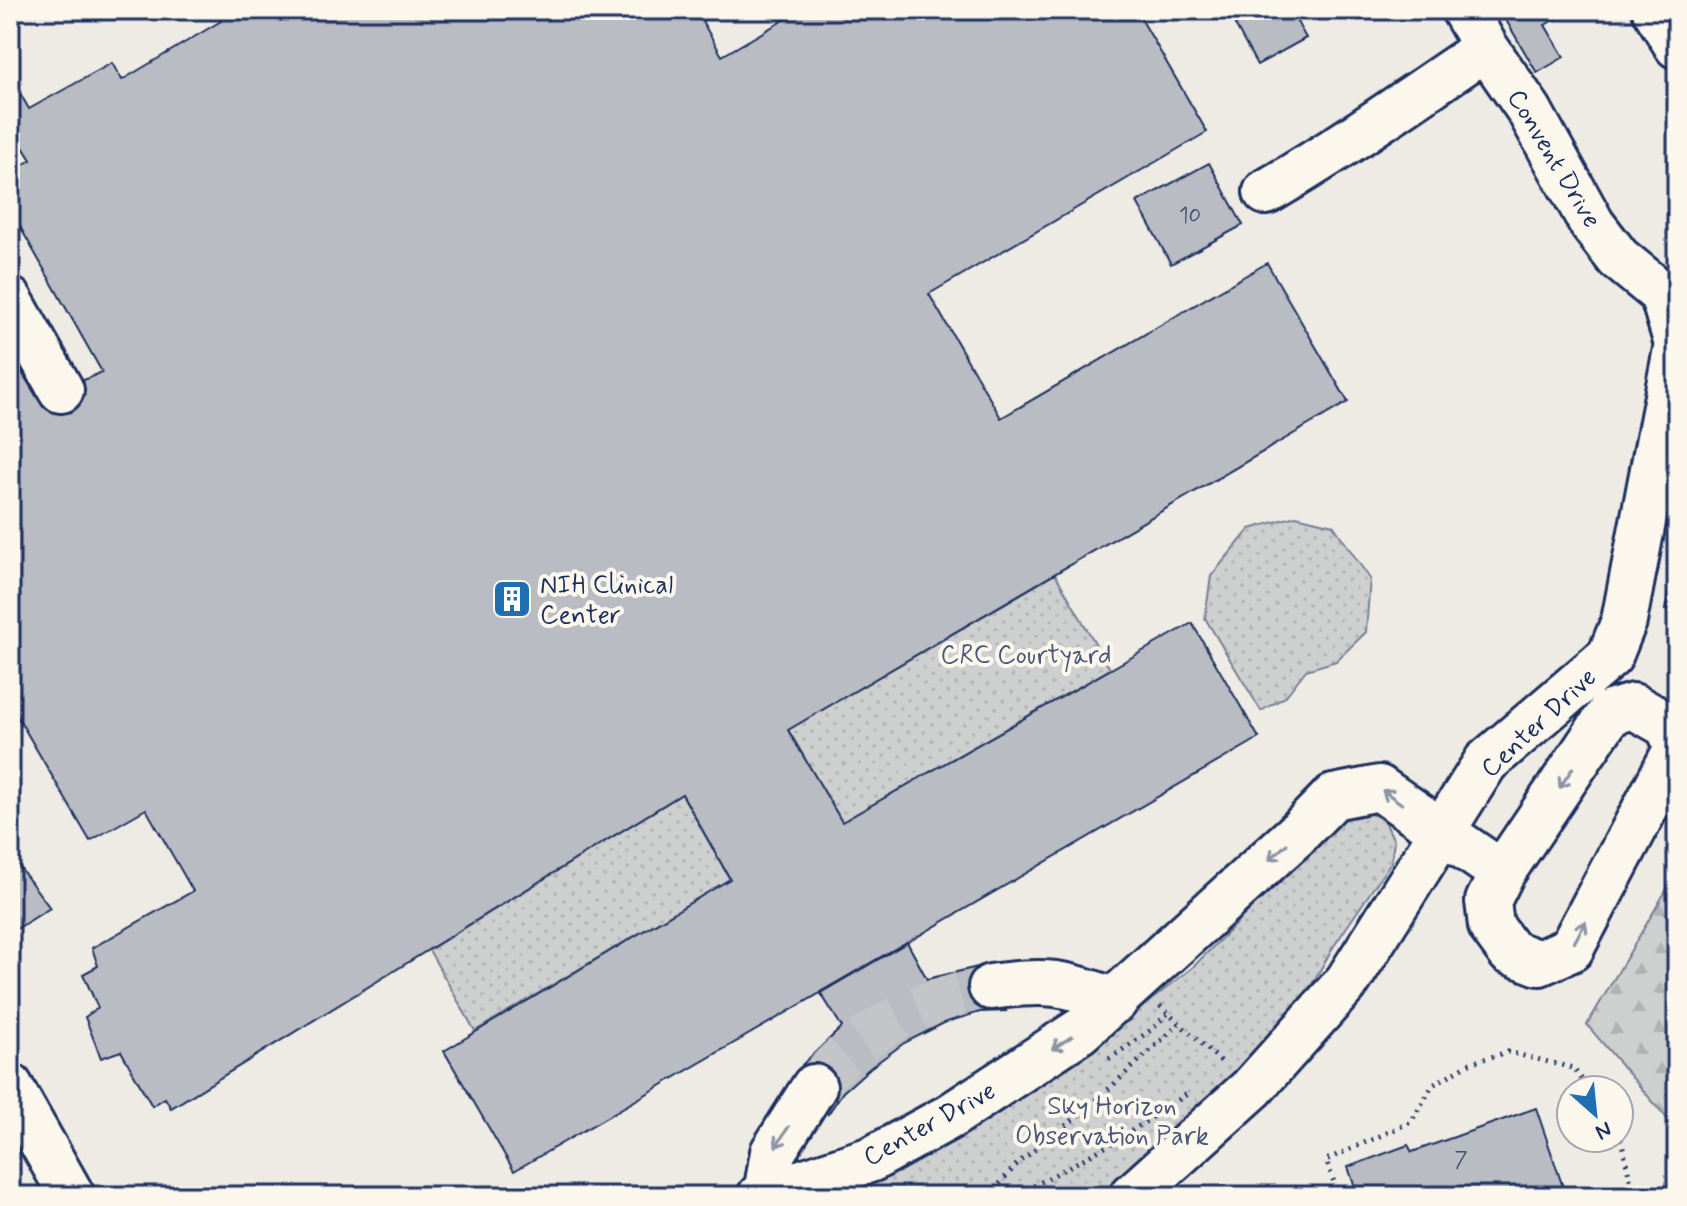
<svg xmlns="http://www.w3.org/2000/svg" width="1687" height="1206" viewBox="0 0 1687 1206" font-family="Mynerve,sans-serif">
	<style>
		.forest { fill: url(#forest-firs); stroke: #747f96; stroke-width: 2 }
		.park { fill: url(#park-dots); stroke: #747f96; stroke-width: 2 }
		.building { fill: #b9bcc3; stroke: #1b2f5e; stroke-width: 2 }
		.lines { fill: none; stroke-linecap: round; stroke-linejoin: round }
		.minor-tunnel { stroke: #c4c5c9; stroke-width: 44; stroke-dasharray: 44 22; stroke-linecap: butt }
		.minor-casing { stroke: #1b2f5e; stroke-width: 50 }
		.path { stroke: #1b2f5e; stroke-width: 5; stroke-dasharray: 2 6; stroke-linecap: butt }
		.minor { stroke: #fbf7ec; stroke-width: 44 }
		.oneway { stroke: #8b93a5 }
		.labels { text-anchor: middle; stroke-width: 8; stroke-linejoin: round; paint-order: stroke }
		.number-label { font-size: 22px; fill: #425277 }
		.street-label { font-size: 26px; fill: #1b2f5e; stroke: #fbf7ec }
		.poi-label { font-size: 26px; fill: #1b2f5e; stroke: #fbf7ec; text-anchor: start }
		.park-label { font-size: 26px; fill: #48577a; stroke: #fbf7ec }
	</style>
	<defs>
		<pattern id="forest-firs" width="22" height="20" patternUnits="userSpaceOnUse" patternTransform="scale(2)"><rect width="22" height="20" fill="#cecfcf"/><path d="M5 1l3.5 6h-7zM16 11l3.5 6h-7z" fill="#b0b2b4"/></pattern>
		<pattern id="park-dots" width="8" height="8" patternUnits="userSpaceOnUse" patternTransform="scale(2)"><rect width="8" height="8" fill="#cecfcf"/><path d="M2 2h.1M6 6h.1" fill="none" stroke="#b0b2b4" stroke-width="1.8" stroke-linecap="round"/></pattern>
	</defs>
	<rect width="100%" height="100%" fill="#eeebe4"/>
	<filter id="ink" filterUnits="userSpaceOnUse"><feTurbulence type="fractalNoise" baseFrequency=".0125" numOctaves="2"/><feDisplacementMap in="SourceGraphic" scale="16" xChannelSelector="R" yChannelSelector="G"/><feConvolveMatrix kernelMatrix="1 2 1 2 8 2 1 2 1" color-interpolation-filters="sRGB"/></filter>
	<g filter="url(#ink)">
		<path class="forest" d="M1677 872V1130L1587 1025Z"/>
		<path class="park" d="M1296 516 1333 525 1370 579 1366 632 1336 661 1306 670 1285 697 1261 711 1205 618 1211 576 1250 529Z
			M1055 574 1110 669 842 822 788 730Z
			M682 794 730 879 475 1031 429 950Z
			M1346 813H1368L1384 819 1394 841 1391 862 1334 946 1252 1088 1132 1196H818L940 1144 1057 1074 1192 968Z"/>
		<path class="building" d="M215 10H708L702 21 722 56 801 10H1136L1207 132 929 294 1001 418 1267 263 1348 402 788 730 842 822 1192 623 1259 738 514 1171 444 1051 730 879 682 794 171 1108 165 1098 152 1106 121 1051 101 1058 85 1017 98 1008 83 974 98 966 92 948 193 891 146 809 90 841 10 704V353L43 407 61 390 102 372 10 209V172L31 160 15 134 10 135V76L29 109 112 63 122 80 221 21Z
			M1262 10H1280L1284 17 1292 13 1306 38 1257 65 1235 25Z
			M1500 10H1571L1545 25 1564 57 1537 73Z
			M1209 163 1243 225 1171 264 1137 202Z
			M1677 547V613L1665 610Z
			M12 857 50 908 10 933V858Z
			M907 942 927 979 978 967 1006 1011 980 1012 946 1022 904 1043 870 1068 843 1092 828 1114 802 1065 842 1027 820 992Z
			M1536 1108 1566 1196H1358L1348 1167 1408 1145 1412 1152Z"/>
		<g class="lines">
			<path class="minor-tunnel" d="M814 1087C858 1032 922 998 991 987"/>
			<defs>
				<path id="minor" d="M1464 10 1486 48 1529 110 1592 224 1618 258 1662 294
					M1655 10 1677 46
					M1266 192C1342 148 1413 97 1486 48
					M10 300 61 390
					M1677 745 1667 725 1633 706 1610 713 1502 873 1488 901 1491 926 1510 952 1539 963 1571 949 1677 748
					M991 987C1046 979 1064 982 1115 1001
					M10 1086 72 1196
					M766 1194 773 1152 814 1087
					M760 1196 872 1159 949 1117 1080 1031 1295 836 1333 797 1379 788 1502 873
					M1132 1196 1252 1088 1347 982 1486 762 1610 656 1624 621 1677 344 1662 294"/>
			</defs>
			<use href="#minor" class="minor-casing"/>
			<path class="path" d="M1160 1006 1224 1064
				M1109 1059 1151 1030 1168 1013
				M1619 1131 1634 1196
				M947 1196 957 1192 1030 1188 1118 1140 1187 1094
				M989 1196 1018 1163 1088 1108 1179 1024
				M1339 1196 1326 1160 1411 1122 1433 1085 1470 1063 1508 1052 1573 1068 1590 1090"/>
			<use href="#minor" class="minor"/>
		</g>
		<defs><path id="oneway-shaft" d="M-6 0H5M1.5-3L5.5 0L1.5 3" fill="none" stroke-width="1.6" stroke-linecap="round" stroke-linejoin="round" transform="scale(2)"/></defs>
		<g class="oneway">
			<use href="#oneway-shaft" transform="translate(1566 778) rotate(124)"/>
			<use href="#oneway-shaft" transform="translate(1392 797) rotate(-144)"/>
			<use href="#oneway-shaft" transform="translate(1278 852) rotate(138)"/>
			<use href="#oneway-shaft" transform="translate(1580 932) rotate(-62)"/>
			<use href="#oneway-shaft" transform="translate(1062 1043) rotate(147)"/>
			<use href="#oneway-shaft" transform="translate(782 1137) rotate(123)"/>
		</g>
	</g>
	<defs>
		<symbol id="building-square" viewBox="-11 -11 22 22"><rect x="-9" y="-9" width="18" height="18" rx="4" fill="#1f6fb2" stroke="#fbf7ec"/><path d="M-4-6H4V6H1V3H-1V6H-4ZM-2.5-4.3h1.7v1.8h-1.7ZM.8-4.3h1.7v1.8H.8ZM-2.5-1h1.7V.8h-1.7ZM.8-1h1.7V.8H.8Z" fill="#fff"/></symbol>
	</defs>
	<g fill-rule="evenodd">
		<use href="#building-square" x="490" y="577" width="44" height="44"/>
	</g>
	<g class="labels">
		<g class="number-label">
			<text x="1190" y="222">10</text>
			<text x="1461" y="1167">7</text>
		</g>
		<g class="street-label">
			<text transform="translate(1555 158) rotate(59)" y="9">Convent Drive</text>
			<text transform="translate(1538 722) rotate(-43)" y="9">Center Drive</text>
			<text transform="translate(929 1123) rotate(-29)" y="9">Center Drive</text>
		</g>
		<g class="poi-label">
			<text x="540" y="593">NIH Clinical<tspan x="540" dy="30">Center</tspan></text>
		</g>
		<g class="park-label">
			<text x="1026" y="663">CRC Courtyard</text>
			<text x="1112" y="1114">Sky Horizon<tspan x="1112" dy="30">Observation Park</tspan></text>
		</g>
	</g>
	<rect width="1687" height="1206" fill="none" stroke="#fbf7ec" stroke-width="40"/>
	<rect x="20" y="20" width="1647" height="1166" fill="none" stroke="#1b2f5e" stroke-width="3" filter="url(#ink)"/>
	<g transform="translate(1595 1114) rotate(153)"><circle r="38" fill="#fbf7ec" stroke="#a1a7b3" stroke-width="2"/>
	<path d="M0-6L14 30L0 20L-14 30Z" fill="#1f6fb2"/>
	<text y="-12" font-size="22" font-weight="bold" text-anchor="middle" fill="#1b2f5e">N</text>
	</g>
</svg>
